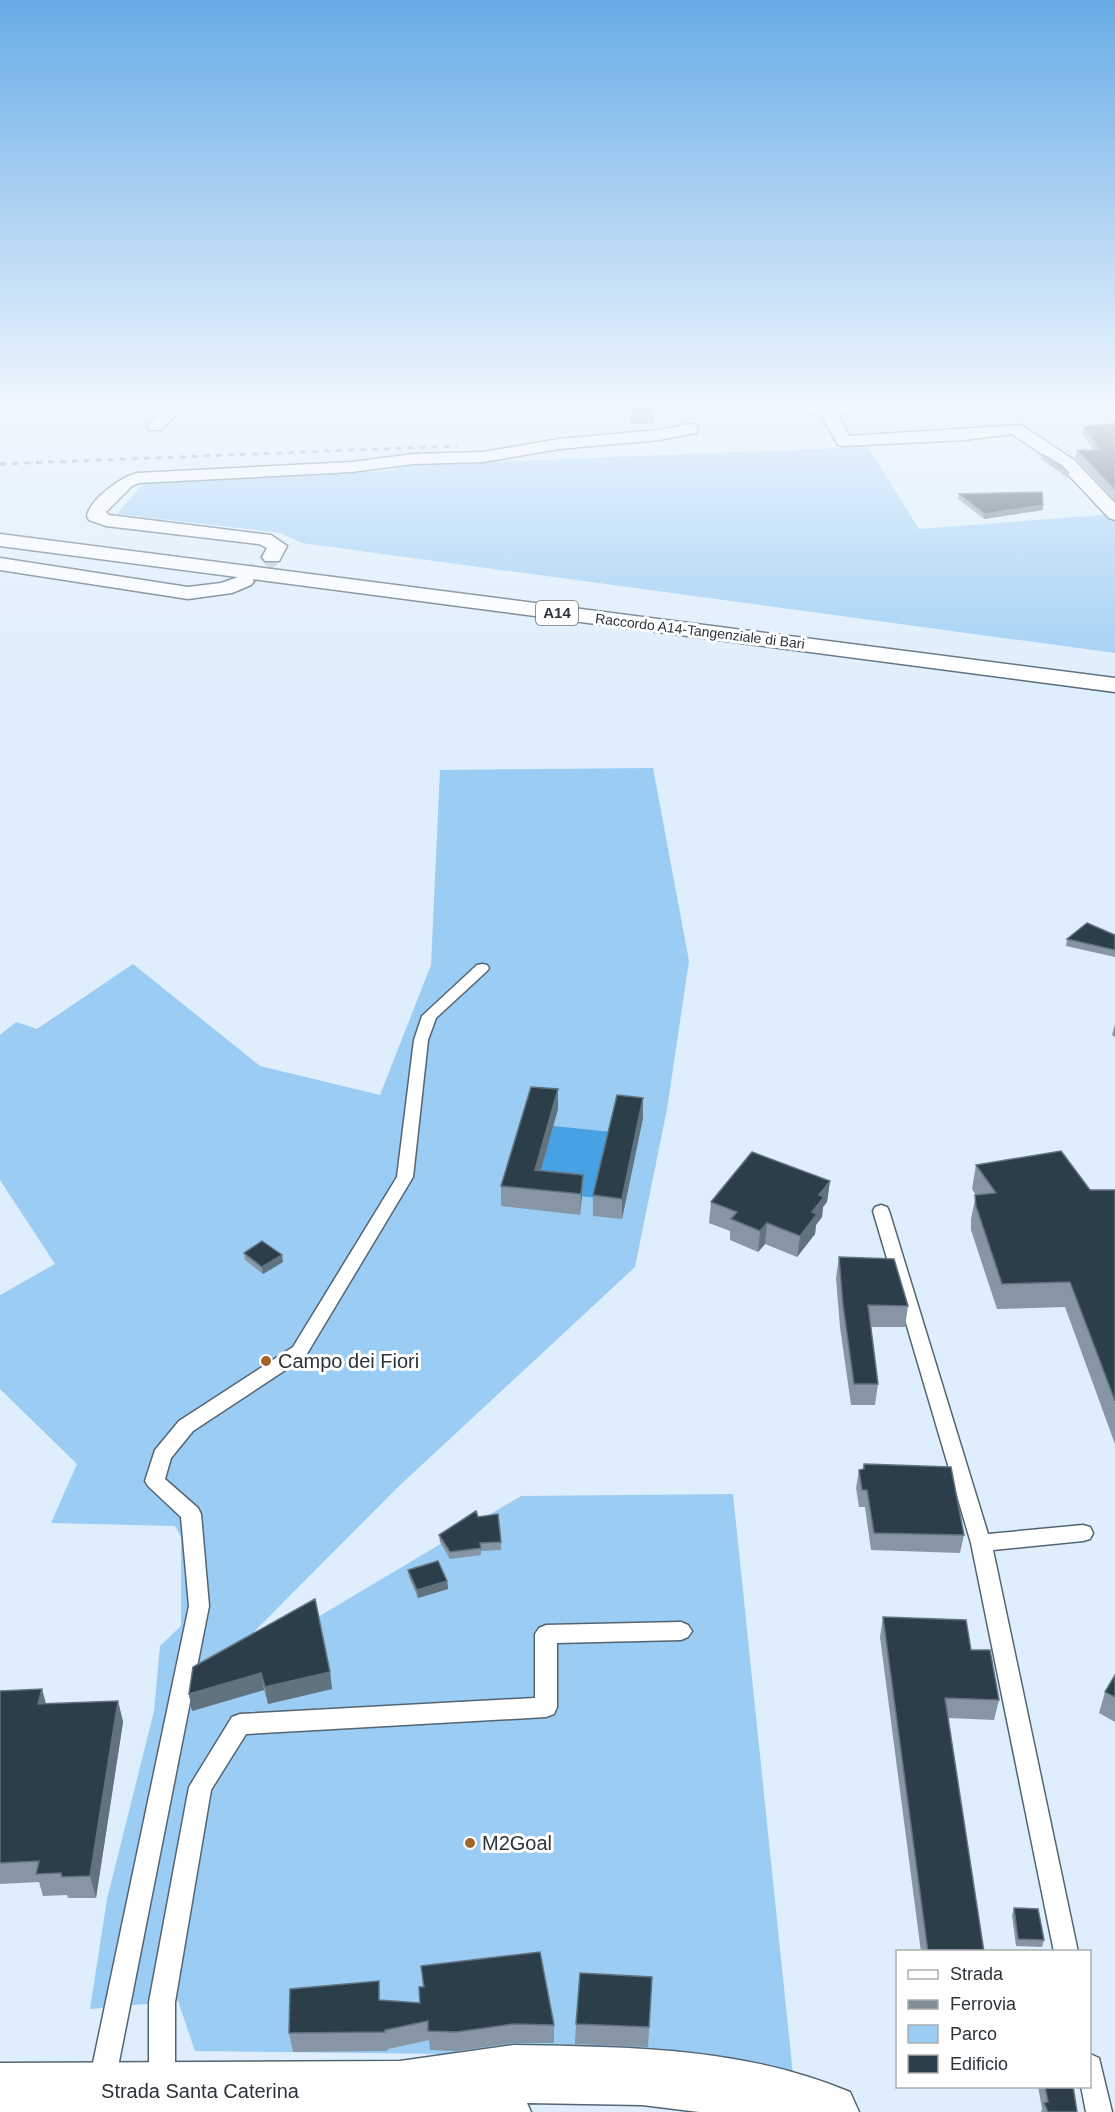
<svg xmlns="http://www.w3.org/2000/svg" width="1115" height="2112" viewBox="0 0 1115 2112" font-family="Arial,sans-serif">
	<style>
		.green { fill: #9accf4 }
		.water { fill: #47a1e3 }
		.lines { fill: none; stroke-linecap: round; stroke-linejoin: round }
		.minor-tunnel { stroke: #bac9d5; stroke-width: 18; stroke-dasharray: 18 9; stroke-linecap: butt }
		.service-casing { stroke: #536573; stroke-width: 3 }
		.minor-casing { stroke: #536573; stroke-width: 3 }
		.tertiary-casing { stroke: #536573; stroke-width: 3 }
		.motorway-casing { stroke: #536573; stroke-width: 3 }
		.service { fill: #fff; fill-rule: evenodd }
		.minor { fill: #fff; fill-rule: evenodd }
		.tertiary { fill: #fff; fill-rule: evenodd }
		.motorway { fill: #fff; fill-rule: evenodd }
		.rail { stroke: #818d97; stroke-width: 3; stroke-dasharray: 6 6; stroke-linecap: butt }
		.wall { fill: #8696a4 }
		.shaded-wall { fill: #627380 }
		.building { fill: #2d3e4b; stroke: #627380; stroke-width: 1.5 }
		.poi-dot { fill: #a16527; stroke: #fff; stroke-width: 2 }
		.labels { text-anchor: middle; stroke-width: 6; stroke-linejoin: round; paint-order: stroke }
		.far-street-label { font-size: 14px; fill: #2c343a; stroke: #fff }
		.shield { fill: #fff; stroke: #6b7175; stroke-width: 1.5 }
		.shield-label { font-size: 15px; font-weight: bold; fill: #2c343a }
		.near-poi-label { font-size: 20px; fill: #2c343a; stroke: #fff; text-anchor: start }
		.near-street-label { font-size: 20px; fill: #2c343a; stroke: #fff }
	</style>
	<rect width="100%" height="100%" fill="#deeefc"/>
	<path class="green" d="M868 447 919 529 1115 514V653L302 543 281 533 117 514 146 480 389 471 411 465Z
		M653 768 689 961 667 1109 635 1267 398 1487 202 1684 323 1614 521 1496 733 1494 793 2075 691 2057 195 2051 178 2001 90 2009 107 1899 154 1711 160 1646 181 1626V1537L175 1526 51 1523 77 1464 0 1389V1295L55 1264 0 1180V1035L16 1022 37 1029 133 964 260 1066 380 1095 431 965 440 770Z"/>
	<path class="water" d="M553 1126 612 1132 597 1198 535 1191Z"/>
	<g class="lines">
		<path class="minor-tunnel" d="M244 581 272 557"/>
		<defs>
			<path id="service" d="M1110 403H1115V407H1112Z
				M482 964 487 965 489 968 487 971 436 1018 428 1040 413 1177 305 1357 193 1431 171 1458 165 1479 198 1508 201 1514 209 1606 115 2082 111 2091 102 2095 93 2091 89 2082 189 1606 181 1517 148 1486 145 1481 155 1450 179 1421 293 1347 397 1177 414 1040 422 1016 477 965Z
				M881 1205 887 1207 889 1211 988 1534 1083 1525 1090 1527 1093 1533 1090 1539 1083 1541 993 1550 1078 1952H1054L971 1543 873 1211 875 1207Z
				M681 1622 688 1625 692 1631 688 1637 681 1640 557 1643V1707L554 1714 546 1717 246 1734 211 1790 175 2002V2083L171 2092 162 2096 153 2092 149 2083V2002L189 1787 232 1717 240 1714 535 1698V1634L539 1628 546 1625Z
				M1090 2054 1099 2058 1112 2112H1086L1081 2086H1090Z"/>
			<path id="minor" d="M170 403H187L161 430H149L147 427 149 424Z
				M695 403H1009L1001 408 837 413 849 436 1021 425 1074 460 1115 503V520L1109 518 1062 468 1012 434 964 440 844 446 838 445 820 413 703 408Z
				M690 424 696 425 698 429 696 433 659 440 559 449 483 462 413 464 352 472 139 483 132 486 106 512 109 515 271 535 287 546 279 561H265L262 557 267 548 259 544 106 526 89 520 87 516C90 499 121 477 137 473L352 462 413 454 483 452 559 439 659 430Z
				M0 558 188 587 221 583 244 575 251 577 254 581 251 585 232 593 188 599 0 570Z"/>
			<path id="tertiary" d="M514 2045C628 2047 744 2047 850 2092L859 2112H699L642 2105 527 2103 531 2112H0V2063L400 2061Z"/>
			<path id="motorway" d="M0 534 1115 678V692L0 546Z"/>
		</defs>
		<use href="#service" class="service-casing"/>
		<use href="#minor" class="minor-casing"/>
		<use href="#tertiary" class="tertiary-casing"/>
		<use href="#motorway" class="motorway-casing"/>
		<use href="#service" class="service"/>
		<use href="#minor" class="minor"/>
		<use href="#tertiary" class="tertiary"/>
		<use href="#motorway" class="motorway"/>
		<path class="rail" d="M0 464 457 446"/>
	</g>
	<path class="wall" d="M71 403H167L165 404 71 405Z
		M631 403 653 414V424H631Z
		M1115 424V500L1075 458 1077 450H1093L1083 434 1084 426Z
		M1042 454 1069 473 1068 478 1041 459Z
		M959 494 1043 510 984 519 958 499Z
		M1115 935V957L1066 946 1067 939Z
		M1115 1024V1037L1112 1035Z
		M558 1109 541 1171 583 1175 582 1196 580 1215 501 1206V1186Z
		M643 1118 622 1219 593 1216V1195Z
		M976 1165 1090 1190H1115V1444L1065 1307 997 1309 971 1230V1219L976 1195 972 1189Z
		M830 1181 827 1202 823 1207 822 1217 816 1225 815 1234 797 1257 765 1244 758 1252 730 1240V1231L709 1223 711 1202Z
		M244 1253 283 1262 263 1274 245 1260Z
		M839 1257 908 1306 905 1327H871L878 1384 875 1405H851L840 1327 836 1278Z
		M864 1464 964 1535 960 1553 871 1550 865 1507H859L856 1488 859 1470 863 1469Z
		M478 1517 501 1542V1550L481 1551V1555L450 1559 440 1542 439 1535Z
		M408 1570 447 1581 448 1589 418 1598 409 1577Z
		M883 1617 971 1650 999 1700 994 1720 948 1718 984 1952H921L880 1637Z
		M193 1667 330 1672 332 1689 268 1704 264 1690 192 1711 189 1694Z
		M1115 1675V1722L1099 1713 1105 1692Z
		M0 1691 46 1704 118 1701 123 1722 96 1898H68L67 1895 43 1896 39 1882 0 1884Z
		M1014 1908 1044 1940 1042 1947 1016 1946 1012 1915Z
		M421 1966 554 2025V2043H514L457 2051 430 2050 429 2040 388 2049 387 2051 293 2052 289 2033 381 2000 420 2003 423 1987Z
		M652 1977 648 2047 575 2044 576 2024Z
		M1038 2086H1073L1077 2112H1041L1042 2109Z"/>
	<path class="shaded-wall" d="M1043 505V510L984 519 985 514Z
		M558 1089V1109L535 1191V1170Z
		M643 1098V1118L622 1219V1199Z
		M583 1175 582 1196 580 1215 581 1194Z
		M830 1181 827 1202 823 1207 822 1217 816 1225 815 1234 797 1257 800 1236 812 1212 819 1195Z
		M767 1223 765 1244 758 1252 760 1231Z
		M282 1255 283 1262 263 1274 262 1267Z
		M447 1581 448 1589 418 1598 417 1590Z
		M330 1672 332 1689 268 1704 265 1687Z
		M261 1673 264 1690 192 1711 189 1694Z
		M42 1689 48 1711 38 1704Z
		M118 1701 123 1722 96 1898 90 1876Z"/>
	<path class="building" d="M631 403H653V414H631Z
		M1115 424V490L1077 450H1100L1084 426Z
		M1042 454 1061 465 1069 473Z
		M1042 492 1043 505 985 514 959 494Z
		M1087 923 1115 935V950L1067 939Z
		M531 1087 558 1089 535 1170 583 1175 581 1194 501 1186Z
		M617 1095 643 1098 622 1199 593 1195Z
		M1061 1151 1090 1190H1115V1401L1070 1282 1002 1284 976 1206 975 1195 996 1193 976 1165Z
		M752 1152 830 1181 819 1195 824 1197 812 1212 817 1214 800 1236 767 1223 760 1231 731 1219 737 1212 711 1202Z
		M262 1241 282 1255 262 1267 244 1253Z
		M839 1257 894 1259 908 1306 868 1305 878 1384H854L843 1305Z
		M864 1464 951 1467 964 1535 874 1533 867 1490H862L859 1470 864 1469Z
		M476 1511 478 1517 498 1514 501 1542 480 1543 481 1548 450 1552 439 1535Z
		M438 1561 447 1581 417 1590 408 1570Z
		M315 1599 330 1672 265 1687 261 1673 189 1694 193 1667Z
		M883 1617 966 1620 971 1650H990L999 1700 945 1698 984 1952H928Z
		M1115 1675V1697L1105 1692Z
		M42 1689 38 1704 118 1701 90 1876 62 1877 61 1873 36 1874 39 1861 0 1863V1691Z
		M1014 1908 1038 1909 1044 1940 1018 1939Z
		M540 1952 554 2025 513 2024 456 2032 428 2031V2021L385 2030V2032L289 2033 290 1989 379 1981V2000L420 2003 419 1987H424L421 1966Z
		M580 1973 652 1977 649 2027 576 2024Z
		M1045 2086H1073L1077 2112H1048L1044 2103 1048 2102Z"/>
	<linearGradient id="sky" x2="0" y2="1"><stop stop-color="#67ace6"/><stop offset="0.58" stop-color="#f0f7fe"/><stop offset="1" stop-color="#f0f7fe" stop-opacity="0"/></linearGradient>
	<rect width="1115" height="699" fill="url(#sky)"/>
	<g class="poi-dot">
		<circle cx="266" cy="1361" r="6"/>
		<circle cx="470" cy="1843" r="6"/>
	</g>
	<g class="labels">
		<g class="far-street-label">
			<text transform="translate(700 631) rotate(7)" y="5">Raccordo A14-Tangenziale di Bari</text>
		</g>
		<rect class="shield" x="536" y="601" width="42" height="24" rx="4.5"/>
		<g class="shield-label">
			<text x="557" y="618">A14</text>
		</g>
		<g class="near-poi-label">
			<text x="278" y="1368">Campo dei Fiori</text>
			<text x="482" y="1850">M2Goal</text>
		</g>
		<g class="near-street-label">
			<text x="200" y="2098">Strada Santa Caterina</text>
		</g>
	</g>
	<rect x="896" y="1950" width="195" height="138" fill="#ffffff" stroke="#abaeb0" stroke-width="1.5"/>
	<rect x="908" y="1970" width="30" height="9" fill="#ffffff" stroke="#abaeb0" stroke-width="1.5"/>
	<text x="950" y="1980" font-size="18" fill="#2c343a">Strada</text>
	<rect x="908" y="2000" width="30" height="9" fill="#818d97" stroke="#abaeb0" stroke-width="1.5"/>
	<text x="950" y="2010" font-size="18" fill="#2c343a">Ferrovia</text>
	<rect x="908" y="2025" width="30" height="18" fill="#9accf4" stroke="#abaeb0" stroke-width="1.5"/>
	<text x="950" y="2040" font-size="18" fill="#2c343a">Parco</text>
	<rect x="908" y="2055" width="30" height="18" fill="#2d3e4b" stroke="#abaeb0" stroke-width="1.5"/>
	<text x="950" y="2070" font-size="18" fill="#2c343a">Edificio</text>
</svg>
